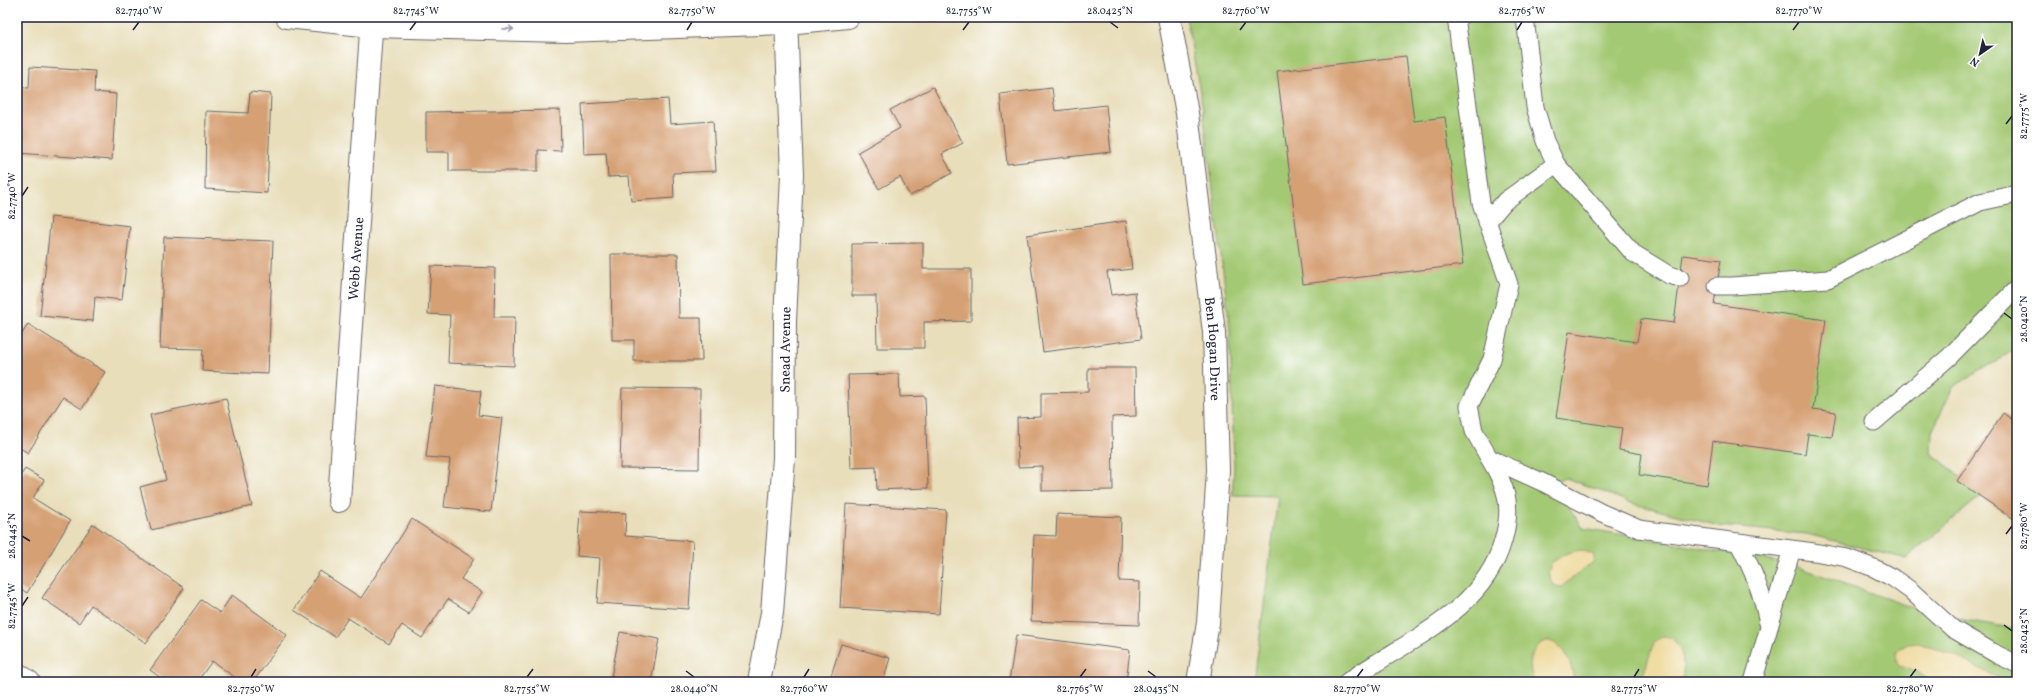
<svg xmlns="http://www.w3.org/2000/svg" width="2034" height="699" viewBox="0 0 2034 699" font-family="Vollkorn,serif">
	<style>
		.green { fill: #a4c974; stroke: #637658 }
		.sand { fill: #eeda9e; stroke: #887e6c }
		.building { fill: #d6a074 }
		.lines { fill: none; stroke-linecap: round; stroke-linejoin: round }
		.service-casing { stroke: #676467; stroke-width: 19 }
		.minor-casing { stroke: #676467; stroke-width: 24 }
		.tertiary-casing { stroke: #676467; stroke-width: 24 }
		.service { stroke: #fff; stroke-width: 17 }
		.minor { stroke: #fff; stroke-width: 22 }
		.tertiary { stroke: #fff; stroke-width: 22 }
		.oneway { stroke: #9c9ca7 }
		.ticks { fill: none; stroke: #22223b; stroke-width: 1.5 }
		.labels { text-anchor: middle; stroke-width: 3; stroke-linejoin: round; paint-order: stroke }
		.street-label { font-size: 14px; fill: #22223b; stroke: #fff }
		.neatline { fill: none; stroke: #22223b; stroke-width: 1.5 }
		.ticks-label { font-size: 10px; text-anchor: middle; fill: #22223b }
	</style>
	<rect width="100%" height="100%" fill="#fff"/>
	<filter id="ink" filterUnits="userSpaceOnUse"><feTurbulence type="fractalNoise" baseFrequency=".025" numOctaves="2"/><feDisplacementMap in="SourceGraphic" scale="8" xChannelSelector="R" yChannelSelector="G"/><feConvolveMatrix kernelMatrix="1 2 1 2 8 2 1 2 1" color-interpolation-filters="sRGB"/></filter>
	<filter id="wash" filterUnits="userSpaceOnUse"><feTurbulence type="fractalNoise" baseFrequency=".012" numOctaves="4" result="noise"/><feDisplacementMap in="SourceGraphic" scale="16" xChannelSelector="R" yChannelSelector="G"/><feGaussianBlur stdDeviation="0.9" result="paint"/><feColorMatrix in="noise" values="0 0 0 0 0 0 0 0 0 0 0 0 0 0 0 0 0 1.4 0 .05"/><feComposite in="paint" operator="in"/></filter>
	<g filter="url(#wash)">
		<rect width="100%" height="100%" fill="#e8deba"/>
		<path class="green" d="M1186 17H2017V348L1953 387 1932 432 1931 453 1983 494 1906 559 1807 534 1719 526 1634 504 1566 478 1552 482 1583 528 1787 563 1930 614 2017 629V682H1254L1278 496 1232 495 1234 469 1230 328 1203 109Z"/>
		<path class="sand" d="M1580 550 1593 554 1594 558 1593 562 1561 587 1553 585 1548 573 1551 563 1567 553Z
			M1663 636C1684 637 1685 667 1682 682H1641L1654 642Z
			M1546 641C1562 640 1575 668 1573 682H1536L1534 680C1527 665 1529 648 1546 641Z
			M1919 643 1958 657 2006 682H1931L1918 672 1899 665 1897 662 1896 653 1899 649 1908 644Z"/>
		<g id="blocks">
			<path class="building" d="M1406 56 1414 121 1445 117 1463 265 1303 284 1277 71Z
				M30 67 95 71 94 92 116 94 112 160 17 153V87L29 88Z
				M933 87 963 143 942 154 952 173 910 196 900 177 879 189 858 152 900 128 890 110Z
				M1052 88 1055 111 1106 105 1111 152 1007 164 1000 94Z
				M250 92 271 94 267 193 205 189 206 111 248 113Z
				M668 99 670 124 713 121 716 171 673 173 674 198 631 201 629 176 608 177 606 153 584 154 582 104Z
				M560 110 561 151 538 150V171H449V152H426V112Z
				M51 217 130 226 122 300 95 297 93 321 40 316Z
				M1126 221 1132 269 1107 272 1111 295 1135 292 1141 339 1043 352 1027 235Z
				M164 237 273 241 268 374 202 371 203 349 160 348Z
				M923 243V269H971V321L924 322V348H877L876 296H852V244Z
				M611 254H678L679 318H701L702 361H634V340H612Z
				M1683 255 1721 260 1714 304 1826 320 1813 409 1836 412 1832 437 1808 434 1805 454 1713 441 1707 485 1639 475 1642 454 1619 450 1622 428 1556 418 1569 332 1637 342 1641 319 1674 323Z
				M431 266 495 268 494 317H515L514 366 448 363 450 315 428 314Z
				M28 324 105 372 82 409 63 397 28 453 17 446V342Z
				M1088 368H1135L1136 416 1112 417 1113 490 1042 491V466L1018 467 1017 418 1041 417V393L1088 392Z
				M899 374 900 397 925 396 928 488 877 490 876 467 851 468 848 375Z
				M435 386 481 391 478 415 502 418 491 512 444 507 450 459 426 457Z
				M622 388 700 389 699 469 620 468Z
				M226 398 252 506 151 530 140 487 166 480 150 415Z
				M2003 413 2017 423V521L1957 481Z
				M25 469 44 480 33 498 70 521 27 593 17 586V481Z
				M846 504 946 510 939 614 840 608Z
				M580 511 626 513 625 536 693 541 689 609 597 603 600 558 577 556Z
				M1057 514 1121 517 1119 581 1140 582 1139 625 1031 621 1034 535 1056 536Z
				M412 519 474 559 461 579 482 592 469 612 448 599 422 638 402 625 389 644 348 618 335 637 294 610 320 571 361 598Z
				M93 524 184 588 146 643 91 605 79 623 42 598Z
				M232 595 287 635 253 682H241L212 661 197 682H166L150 670 201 600 220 613Z
				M620 632 659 639 651 682H610Z
				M1016 635 1130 650 1126 682H1009Z
				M841 644 890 658 883 682H829Z"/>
		</g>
	</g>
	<g filter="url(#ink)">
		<use href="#blocks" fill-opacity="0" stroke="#676467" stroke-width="1"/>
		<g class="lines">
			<defs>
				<path id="service" d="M1456 17 1481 203 1509 284 1492 359 1469 406 1474 431 1489 458
					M1525 17 1535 107 1545 141 1556 164 1633 253 1669 275 1680 278
					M1487 222 1505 201 1556 164
					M1717 286H1732L1828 279 1980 202 2017 194
					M1874 422 1949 357 2017 288
					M1738 542C1753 570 1762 592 1768 623
					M1347 682C1403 642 1483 613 1503 541 1513 506 1507 487 1489 458L1544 483 1602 513 1639 529 1814 552 1847 558 1874 568 1893 578 1910 590 1953 629 1996 654 2017 664
					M1753 682 1792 549"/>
				<g id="minor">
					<path id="s1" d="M1169 17 1187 113 1214 332 1218 470 1208 623 1198 682"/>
					<path id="s2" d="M339 501 372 17"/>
					<path d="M17 674 29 682"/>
					<path id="s3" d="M759 682 772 613 784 458 785 321 792 175 786 17"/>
				</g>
				<path id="tertiary" d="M287 17 372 26 565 31 787 23 848 17"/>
			</defs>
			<use href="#service" class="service-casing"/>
			<use href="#minor" class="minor-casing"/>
			<use href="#tertiary" class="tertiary-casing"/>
			<use href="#service" class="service"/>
			<use href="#minor" class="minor"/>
			<use href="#tertiary" class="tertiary"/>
		</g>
		<defs><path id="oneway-shaft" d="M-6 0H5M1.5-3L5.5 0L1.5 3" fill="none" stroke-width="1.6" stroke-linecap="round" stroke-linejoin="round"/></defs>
		<use class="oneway" href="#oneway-shaft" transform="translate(508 29) rotate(1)"/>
	</g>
	<path class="ticks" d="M1110 22 1118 28M133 30 139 22M410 30 416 22M687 30 692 22M963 30 969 22M1240 30 1246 22M1517 30 1522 22M1793 30 1799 22M2006 124 2012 116M22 196 28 187M2004 313 2012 319M2006 534 2012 526M22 536 30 541M22 606 28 597M2004 625 2012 631M686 671 694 677M1148 671 1156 677M251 677 256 669M527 677 533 669M804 677 809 669M1080 677 1086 669M1357 677 1363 669M1634 677 1639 669M1910 677 1916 669"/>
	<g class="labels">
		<g class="street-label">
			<text dy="5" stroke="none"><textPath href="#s2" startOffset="243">Webb Avenue</textPath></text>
			<text dy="5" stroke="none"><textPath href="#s1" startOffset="335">Ben Hogan Drive</textPath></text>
			<text dy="5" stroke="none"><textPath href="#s3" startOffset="334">Snead Avenue</textPath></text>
		</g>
	</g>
	<rect width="2034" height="699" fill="none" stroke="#fff" stroke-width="44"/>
	<g transform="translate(1980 54) rotate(214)" stroke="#ffffff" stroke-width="3" paint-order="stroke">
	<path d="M0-3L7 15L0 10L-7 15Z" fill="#22223b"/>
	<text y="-6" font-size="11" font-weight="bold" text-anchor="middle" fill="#22223b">N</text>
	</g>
	<rect x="22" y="22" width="1990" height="655" class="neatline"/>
	<g class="ticks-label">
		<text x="139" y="14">82.7740°W</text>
		<text x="416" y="14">82.7745°W</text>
		<text x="692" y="14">82.7750°W</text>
		<text x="969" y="14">82.7755°W</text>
		<text x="1110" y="14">28.0425°N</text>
		<text x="1246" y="14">82.7760°W</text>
		<text x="1522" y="14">82.7765°W</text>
		<text x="1799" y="14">82.7770°W</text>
		<text transform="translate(2023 116) rotate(-90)" y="4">82.7775°W</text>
		<text transform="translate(11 196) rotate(-90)" y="4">82.7740°W</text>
		<text transform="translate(2023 319) rotate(-90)" y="4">28.0420°N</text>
		<text transform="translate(2023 526) rotate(-90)" y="4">82.7780°W</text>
		<text transform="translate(11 536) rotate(-90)" y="4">28.0445°N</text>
		<text transform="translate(11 606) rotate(-90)" y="4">82.7745°W</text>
		<text transform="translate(2023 631) rotate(-90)" y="4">28.0425°N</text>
		<text x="251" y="692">82.7750°W</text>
		<text x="527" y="692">82.7755°W</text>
		<text x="694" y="692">28.0440°N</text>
		<text x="804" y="692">82.7760°W</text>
		<text x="1080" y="692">82.7765°W</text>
		<text x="1156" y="692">28.0435°N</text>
		<text x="1357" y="692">82.7770°W</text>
		<text x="1634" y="692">82.7775°W</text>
		<text x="1910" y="692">82.7780°W</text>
	</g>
</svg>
